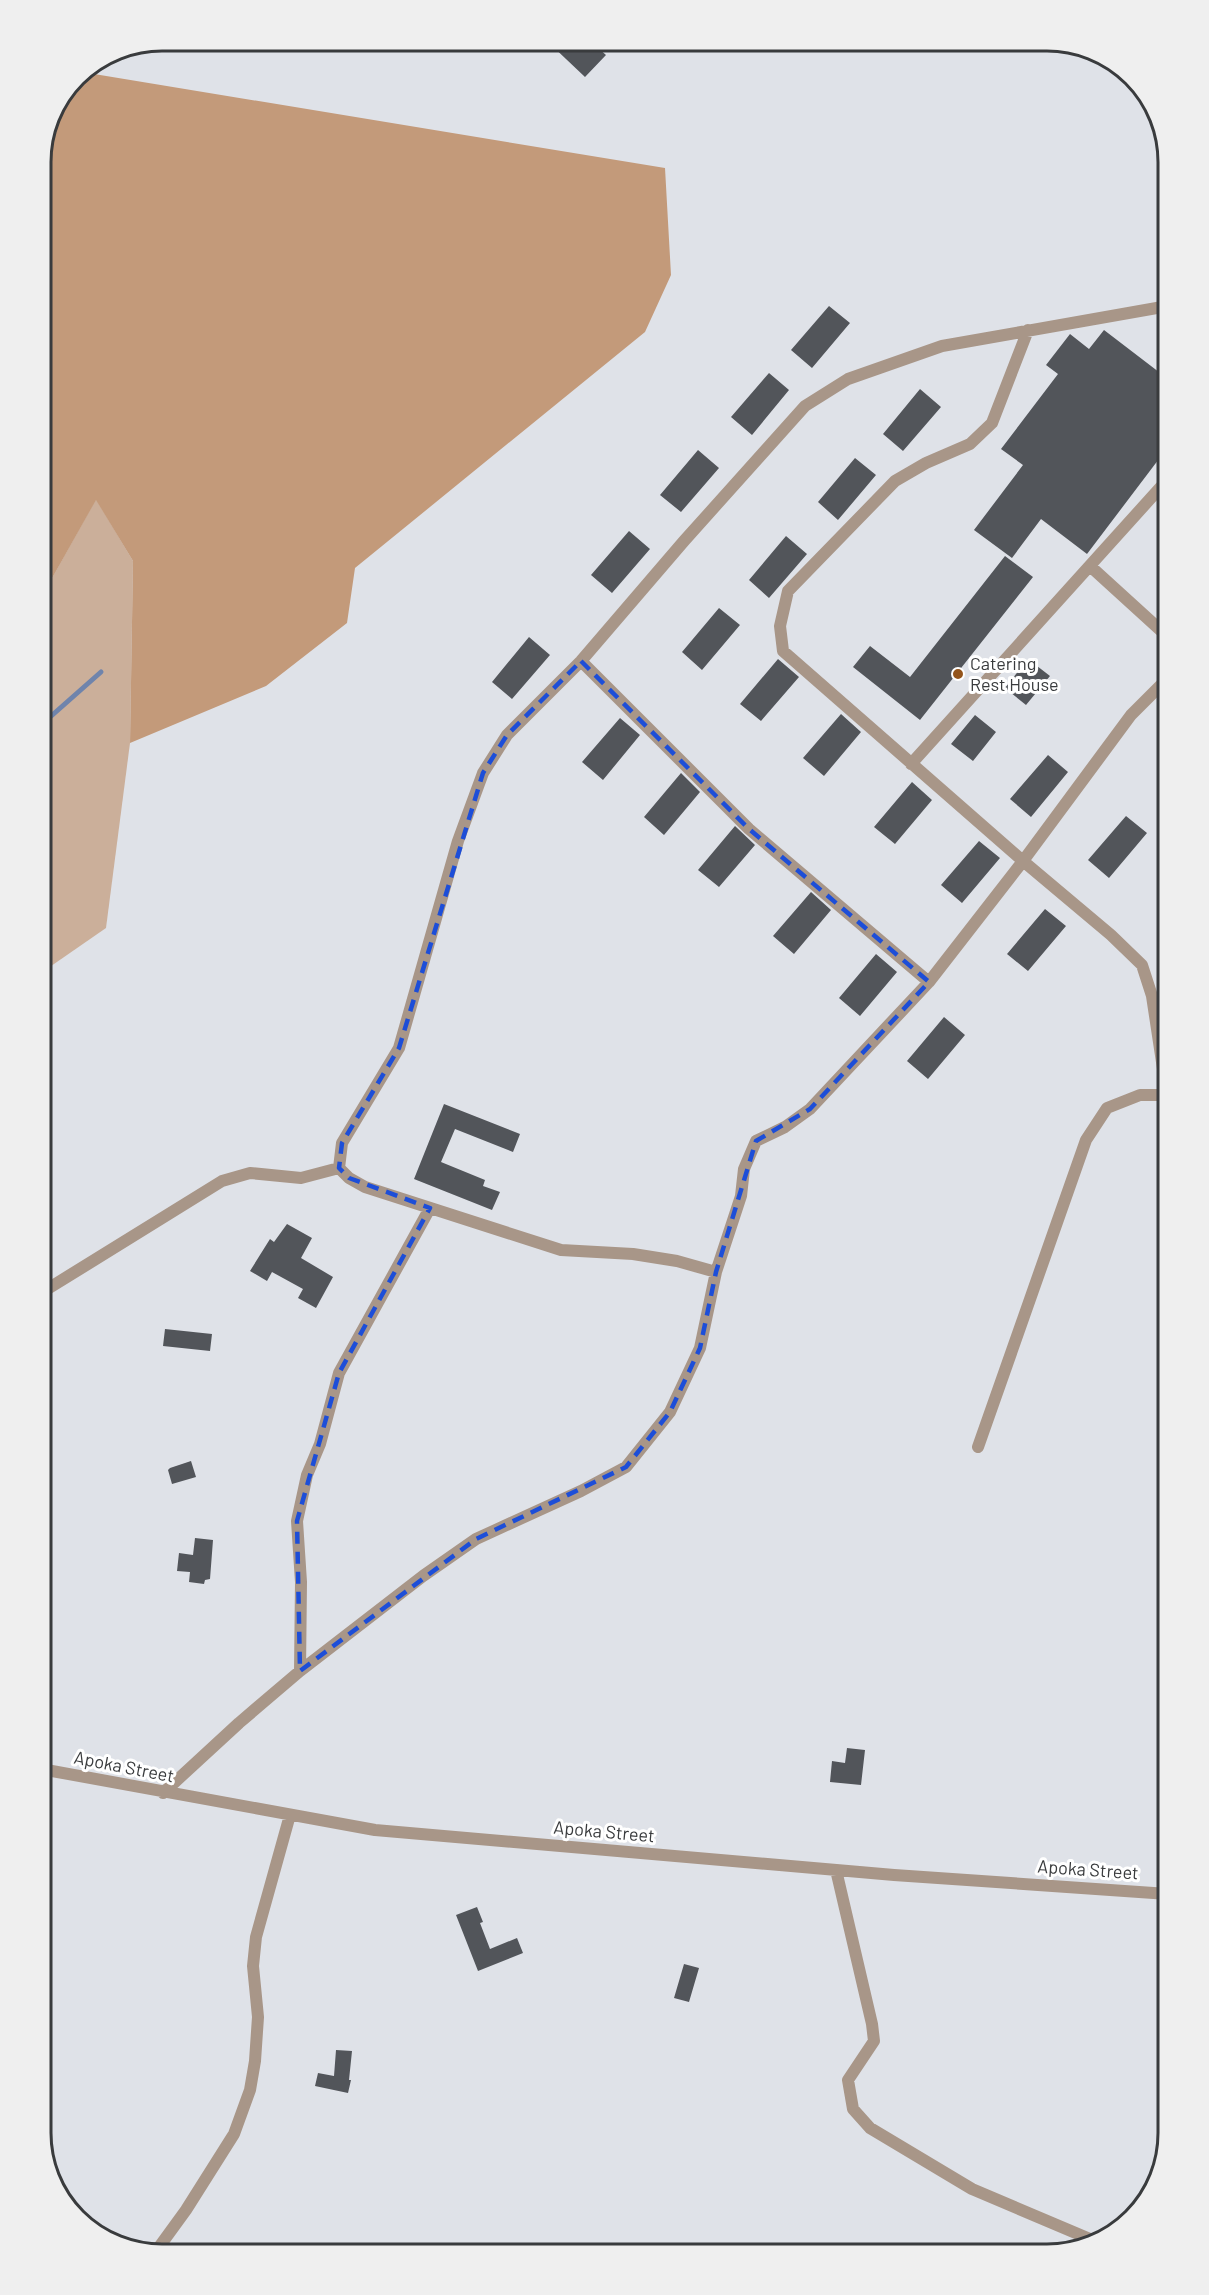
<svg xmlns="http://www.w3.org/2000/svg" width="1209" height="2295" viewBox="0 0 1209 2295" font-family="Barlow,sans-serif">
	<style>
		.green { fill: #cbaf9a }
		.forest { fill: #c39a7a }
		.lines { fill: none; stroke-linecap: round; stroke-linejoin: round }
		.stream { stroke: #6f84ac; stroke-width: 5 }
		.building { fill: #52555a }
		.minor { stroke: #a89688; stroke-width: 12 }
		.marked { fill: none; stroke: #1d4ed8; stroke-width: 4.5; stroke-dasharray: 12 8; stroke-linejoin: round }
		.poi-dot { fill: #93541b; stroke: #fff; stroke-width: 2 }
		.labels { text-anchor: middle; stroke-width: 6; stroke-linejoin: round; paint-order: stroke }
		.poi-label { font-size: 18px; fill: #393b3d; stroke: #fff; text-anchor: start }
		.street-label { font-size: 18px; fill: #393b3d; stroke: #fff }
		.rim { fill: none; stroke: #393b3d; stroke-width: 3 }
	</style>
	<rect width="100%" height="100%" fill="#dfe2e8"/>
	<path class="green" d="M96 499 133 561 130 743 106 928 41 973V598Z"/>
	<path class="forest" d="M82 72 665 168 671 275 645 332 355 568 347 623 266 686 130 743 133 561 96 500 41 598V154L50 115 76 76Z"/>
	<g class="lines">
		<path class="stream" d="M41 725 101 672"/>
	</g>
	<path class="building" d="M547 41H590L606 55 585 77Z
		M829 306 850 323 812 368 791 350Z
		M1104 330 1168 379V447L1087 554 1041 519 1012 558 974 530 1023 465 1001 449 1058 374 1046 365 1070 334 1089 349Z
		M769 373 789 390 752 435 731 417Z
		M920 389 941 407 903 451 883 434Z
		M698 450 719 468 681 512 660 495Z
		M855 458 876 475 838 520 818 502Z
		M629 531 650 549 612 593 591 575Z
		M786 536 807 554 769 598 749 580Z
		M1005 556 1033 577 920 720 853 667 870 646 910 677Z
		M719 608 740 625 702 670 682 652Z
		M529 637 550 655 512 699 492 682Z
		M778 659 799 677 761 721 740 704Z
		M1028 659 1050 676 1026 705 1005 688Z
		M841 714 861 732 824 776 803 758Z
		M975 715 996 732 973 761 951 744Z
		M620 718 640 735 603 780 582 762Z
		M1048 755 1068 772 1031 817 1010 799Z
		M681 773 700 792 664 835 644 817Z
		M912 782 932 800 895 844 874 827Z
		M1126 816 1147 833 1109 878 1088 860Z
		M735 826 755 845 719 887 698 870Z
		M979 841 1000 858 962 903 941 885Z
		M811 892 831 910 794 954 773 936Z
		M1045 909 1066 926 1028 971 1007 954Z
		M876 954 897 972 860 1016 839 998Z
		M944 1017 965 1035 928 1079 907 1061Z
		M444 1104 520 1134 513 1152 455 1129 441 1162 485 1180 483 1186 500 1192 492 1210 414 1179Z
		M287 1224 312 1238 301 1258 333 1277 316 1308 298 1298 303 1289 272 1272 267 1281 250 1271 270 1239 274 1242Z
		M165 1329 212 1334 210 1351 163 1346Z
		M191 1461 196 1477 172 1484 168 1470 170 1468Z
		M195 1538 213 1540 210 1579 205 1580 204 1584 189 1582 190 1572 177 1571 179 1553 193 1555Z
		M847 1748 865 1750 861 1785 830 1782 832 1761 845 1763Z
		M477 1907 483 1922 480 1923 490 1949 517 1938 523 1953 478 1971 456 1915Z
		M684 1964 699 1968 689 2002 674 1998Z
		M336 2050 352 2051 349 2080H351L348 2093 315 2086 318 2073 334 2076Z"/>
	<g class="lines">
		<path class="minor" d="M1028 330 992 423 970 444 926 463 895 481 788 591 780 626 783 651 1023 861 1111 935 1142 965 1152 996 1167 1095
			M1090 566 1168 637
			M581 661 749 829 929 982
			M911 764 1168 479
			M339 1168 342 1143 399 1048 458 841 483 773 507 735 581 661 684 541 805 406 848 379 942 346 1168 306
			M339 1168 349 1178 365 1187 561 1250 633 1254 677 1261 716 1272
			M41 1293 222 1181 250 1173 301 1178 339 1168
			M978 1447 1086 1140 1107 1108 1140 1095H1168
			M300 1671 301 1582 297 1521 307 1475 320 1444 339 1373 430 1208
			M41 1769 375 1830 894 1875 1168 1894
			M163 1793 239 1723 300 1671 423 1576 476 1539 581 1491 626 1467 670 1412 700 1348 716 1272 741 1196 744 1169 756 1141 785 1127 810 1109 929 982 1023 861 1131 715 1168 678
			M836 1870 872 2024 874 2041 848 2080 853 2109 870 2128 972 2189 1097 2242
			M154 2254 186 2210 234 2134 250 2090 255 2061 258 2017 253 1966 256 1937 290 1815"/>
	</g>
	<path class="marked" d="M581 661 749 829 929 982 810 1109 756 1141 716 1272 700 1348 670 1412 626 1467 476 1539 300 1671 297 1521 339 1373 430 1208 349 1178 339 1168 342 1143 399 1048 483 773 507 735Z"/>
	<circle class="poi-dot" cx="958" cy="674" r="6"/>
	<g class="labels">
		<g class="poi-label">
			<text x="970" y="670">Catering<tspan x="970" dy="21">Rest House</tspan></text>
		</g>
		<g class="street-label">
			<text transform="translate(124 1767) rotate(11)" y="6">Apoka Street</text>
			<text transform="translate(604 1832) rotate(5)" y="6">Apoka Street</text>
			<text transform="translate(1088 1870) rotate(4)" y="6">Apoka Street</text>
		</g>
	</g>
	<path d="M0 0H1209V2295H0ZM162 51H1047A111 111 0 0 1 1158 162V2133A111 111 0 0 1 1047 2244H162A111 111 0 0 1 51 2133V162A111 111 0 0 1 162 51Z" fill="#efefef" fill-rule="evenodd"/>
	<path class="rim" d="M162 51H1047A111 111 0 0 1 1158 162V2133A111 111 0 0 1 1047 2244H162A111 111 0 0 1 51 2133V162A111 111 0 0 1 162 51Z"/>
</svg>
